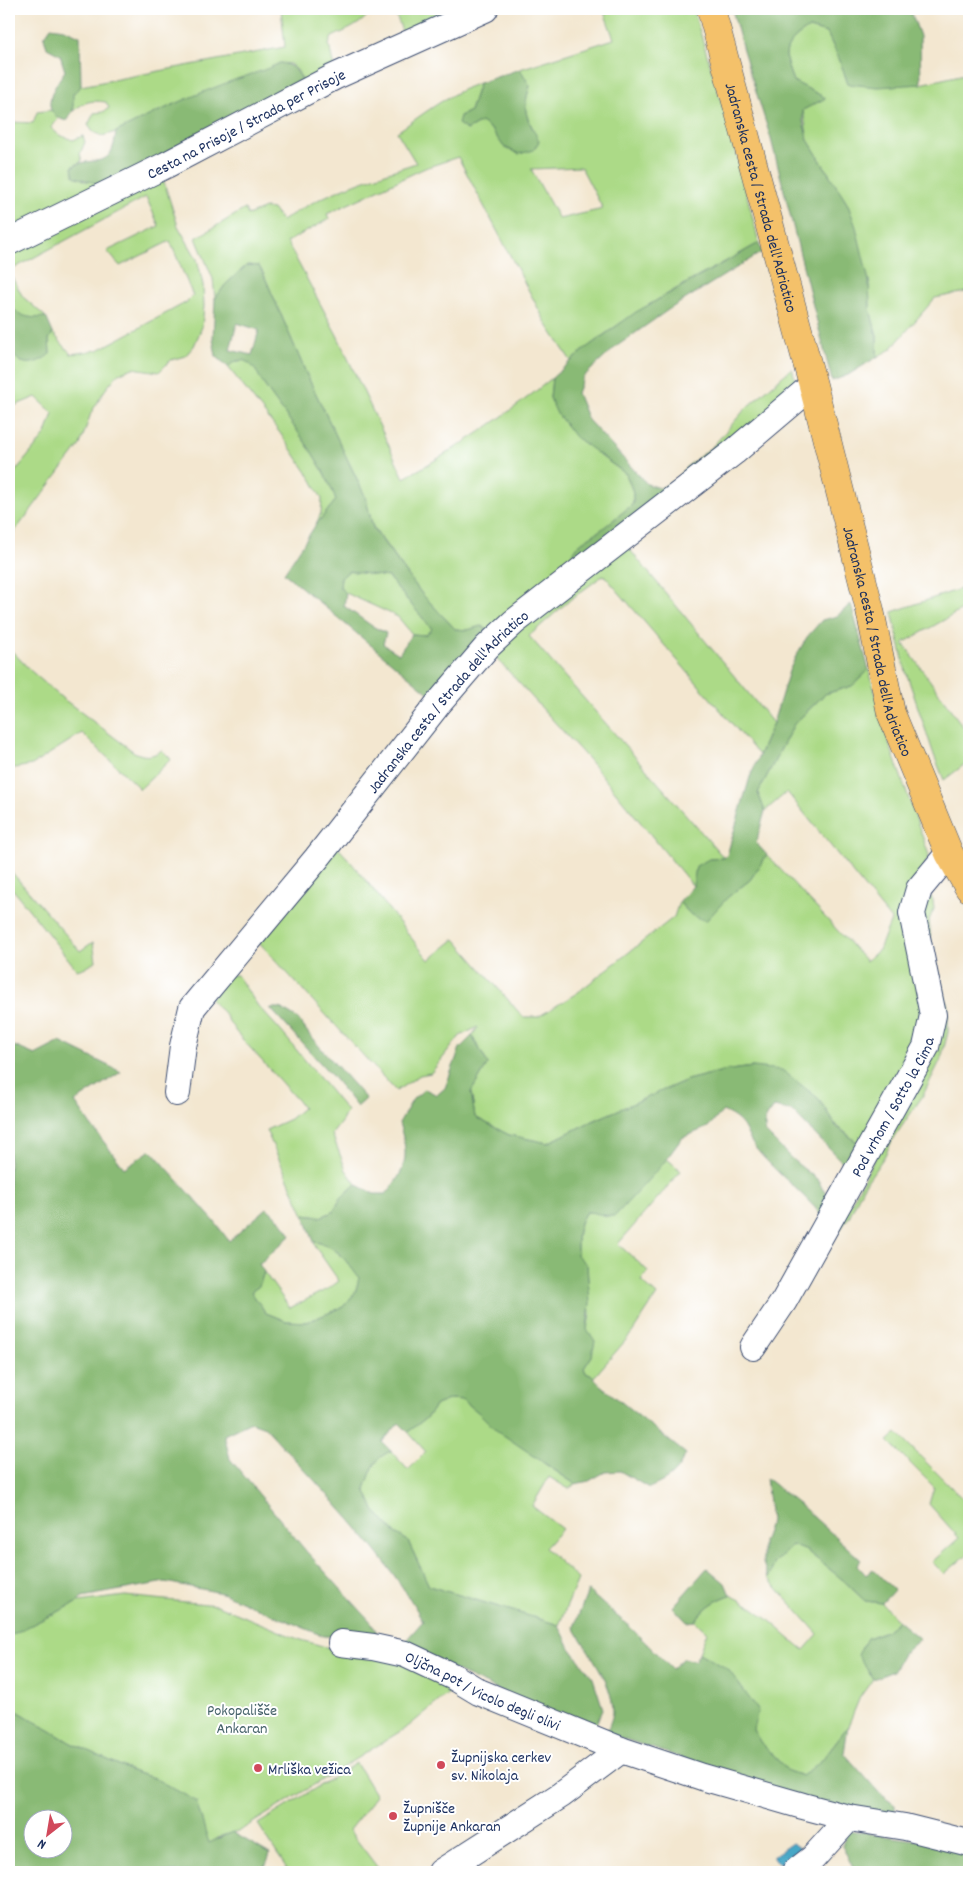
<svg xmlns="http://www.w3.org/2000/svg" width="978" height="1881" viewBox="0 0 978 1881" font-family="Dekko,sans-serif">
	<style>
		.green { fill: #acda87; stroke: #648472; fill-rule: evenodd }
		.forest { fill: #89ba74; stroke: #527469; fill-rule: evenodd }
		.water { fill: #47a7c6; stroke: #316b92 }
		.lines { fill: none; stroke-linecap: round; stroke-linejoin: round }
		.minor-casing { stroke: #3b4b6f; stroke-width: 28 }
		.major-casing { stroke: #3b4b6f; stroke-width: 29 }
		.minor { stroke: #fff; stroke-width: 26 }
		.major { stroke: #f4c16b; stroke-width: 28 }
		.poi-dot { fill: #d1495b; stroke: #fff; stroke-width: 2 }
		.labels { text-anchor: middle; stroke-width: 4; stroke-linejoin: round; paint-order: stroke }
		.street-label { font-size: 16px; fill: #1b2f5e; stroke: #fff }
		.park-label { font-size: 16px; fill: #46626a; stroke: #fff }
		.poi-label { font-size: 16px; fill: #1b2f5e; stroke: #fff; text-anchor: start }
	</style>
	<rect width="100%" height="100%" fill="#fff"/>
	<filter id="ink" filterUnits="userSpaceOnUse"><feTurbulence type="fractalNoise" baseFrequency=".02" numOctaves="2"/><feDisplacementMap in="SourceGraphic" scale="10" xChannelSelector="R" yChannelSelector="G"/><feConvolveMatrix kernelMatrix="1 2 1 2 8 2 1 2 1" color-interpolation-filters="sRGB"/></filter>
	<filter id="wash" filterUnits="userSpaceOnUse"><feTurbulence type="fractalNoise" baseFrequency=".0096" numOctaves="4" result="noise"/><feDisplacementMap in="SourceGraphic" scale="20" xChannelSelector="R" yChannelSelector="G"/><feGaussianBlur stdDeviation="1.12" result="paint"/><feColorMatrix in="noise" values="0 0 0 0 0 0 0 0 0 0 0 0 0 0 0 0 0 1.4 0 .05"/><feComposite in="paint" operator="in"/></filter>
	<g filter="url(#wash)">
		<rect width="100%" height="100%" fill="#f3e7d0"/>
		<path class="green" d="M281 9H372C364 24 347 30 332 37L329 44 334 68 304 84 297 70 290 64 280 63 264 71 238 79 159 111 116 132 102 136 93 132 88 125 94 113 103 112 109 108 106 102C90 100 86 101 73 111L72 94 81 86 285 47Z
			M394 9H455L404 37Z
			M603 9H693L733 140 759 243C695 279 627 312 571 361L547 325 458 157 425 168 327 214 329 219 287 242 337 335 404 478C457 449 506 416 552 378L550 398 599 455 626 474 633 492V504L602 529 579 544 572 570 492 632 481 626 468 630 455 629 422 594 373 527 365 496 306 373 264 275 259 266 247 265 225 285 215 299 213 279 196 238 245 209 248 215 265 208 273 209 282 221C322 193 370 178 416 163L397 132C422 115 449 93 479 83L470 111 460 116 467 130 481 122 491 129 504 147 519 154 534 130C523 112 524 105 530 86L520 69 614 39ZM581 167 603 209 559 219 531 169Z
			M809 28 827 33 840 61 848 84H921L969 73V294L966 292 935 298 891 349 877 357V336L870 309 869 281 848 205 808 140 803 110 825 98 793 81C782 53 782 45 809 28Z
			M52 110 58 119 51 128 59 135 73 140 83 136 85 142 80 154 82 161 72 167 84 181H96L105 188 9 238V122L33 123 37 112Z
			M163 179 178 226 197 259 203 285 204 306 202 327 194 346 185 356 171 360 159 372 133 368 118 374 105 390 91 413 80 445 9 539V479L46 434 53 413 36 397 9 408V349L21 362 50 354 49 339 53 333 71 354 98 350 187 302 193 296 170 241 120 266 107 251 159 226 146 197 9 271V251Z
			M9 272 23 297 46 317C29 320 21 317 9 305L14 301 9 292Z
			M244 360 256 367 262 382C287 419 321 457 336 500L315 526 321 513 322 499 312 480 280 433 228 367 233 362Z
			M792 368 798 389 729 448 713 446 747 407Z
			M626 545 773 723 759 755 604 575 571 599 529 636 724 858 709 859 693 886 589 760 491 652Z
			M349 571 388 577 432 629 425 635 412 634 398 617 346 593 340 588 341 577Z
			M969 586V606L903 643 969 735V761L944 780 934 755 906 672 892 612Z
			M9 648 31 671 62 698 134 752C145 757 152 757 162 750L171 759 140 789 82 733 32 765 9 769Z
			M869 670 889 743 929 855 919 880 926 1013 918 1049 863 1147 836 1125 818 1098 753 1067 723 1071 687 1080 588 1123 548 1143 509 1135 475 1117 471 1092 488 1064 472 1036 478 1027 460 1036 431 1073 420 1075 396 1091 255 938 334 843C368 880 397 921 429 960L455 939 523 1017H538L577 993 674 917 679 902 691 915 728 897 750 880 767 855 866 961 879 950 891 920 787 792 765 811 758 793 794 724 825 694 852 686Z
			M9 869 80 951 93 942 96 961 89 966 77 970 15 892 9 887Z
			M930 895 933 900 934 909 929 920 932 951 948 1007V1032L941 1059 922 1097 893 1139 884 1157 863 1187 849 1217 824 1254 924 1065 919 917Z
			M229 975H237L258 1006 280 1030 347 1111 342 1121 332 1134 346 1170 356 1184 341 1198 333 1212 320 1217 304 1215 266 1130 290 1119 303 1108 298 1101 236 1032 223 1012 210 1000Z
			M666 1158 681 1171 618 1244 648 1271 641 1281 657 1295 632 1333 594 1377 586 1373 584 1368 592 1356 587 1329 590 1315 587 1265 577 1255C577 1239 576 1226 586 1212H597L606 1217 662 1165Z
			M314 1242C336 1244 347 1263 360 1278L355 1293 343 1307 307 1322 286 1321 266 1313 251 1292 259 1286 264 1272 290 1308 331 1287 339 1281 316 1248Z
			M451 1399 463 1400 545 1464 575 1484 569 1489 549 1477 532 1506 562 1529 545 1548 578 1579 559 1625 429 1586 408 1541 394 1532 374 1510 365 1489C371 1473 373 1458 391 1451L408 1470 426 1452 408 1432 426 1418 436 1405Z
			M897 1433 969 1505V1553L944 1574 932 1562 959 1538 929 1504 934 1487 888 1441Z
			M792 1545 807 1551 843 1580 865 1601 882 1603 898 1621 886 1631 867 1638V1669L873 1679 860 1697 848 1726 821 1761 803 1776 788 1771 761 1743 710 1659 699 1653 707 1632 695 1621C705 1607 714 1601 730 1595 759 1607 780 1631 804 1650L818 1634 768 1578 775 1563Z
			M125 1596 217 1605 298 1639 333 1649 402 1659 457 1686 409 1726 241 1830 221 1836 209 1844 154 1778 134 1772 71 1743 9 1706V1636L78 1602Z
			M356 1763 376 1796 349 1830 381 1872H289L258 1824Z"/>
		<path class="forest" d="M732 9H910L920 36 921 84 878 87 848 84 840 61 827 33 809 28C782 45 782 53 793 81L826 98 803 110V121L808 140 848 205 856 227 869 281 870 309 877 336V357L848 375 832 381 771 139 743 50Z
			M51 27 64 29 80 36 81 86 73 94V111L66 121C37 112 54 87 65 71L60 55 47 48 44 37Z
			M280 63C295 65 298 72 304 84L105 188C95 181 85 181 74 176L72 167C94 154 112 173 116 132 155 112 196 94 237 79 252 74 266 70 280 63Z
			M520 69 530 86C521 114 527 116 539 141L534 150 519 154 504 147 491 129 481 122 467 130 458 124 460 116 470 111 479 83Z
			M759 243 762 252 668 310 617 346 583 377 577 393 588 420 647 484 660 488 675 480 685 468 713 446 729 448 572 570 571 556 579 544 602 529 633 504V492L626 474 575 437 556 412 550 398 552 378 586 348 636 312Z
			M247 265 259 266 264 275 306 373 365 496 373 528 422 594 455 629 468 630 481 626 492 632 432 696 284 573 315 526 336 500C321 457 287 419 262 382 255 367 244 351 228 367L216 356 213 339 215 299 225 285ZM237 323 259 330 252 355 230 350ZM349 571 388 577 432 629 425 635 412 634 399 654 383 644 386 633 372 626 344 606 346 593 340 588 341 578Z
			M9 305C21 317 29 319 46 317L53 333 49 339 50 354C43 360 30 367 20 361 16 359 12 353 9 349Z
			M851 604 869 670 852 686 825 694 794 724 758 793 765 811 756 843 767 855 750 880 728 897 706 921 691 915 679 902 693 886 696 866 709 859 724 858 727 855 750 777 773 723 789 671 796 656 807 637 822 620 837 616Z
			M270 1008H280L298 1019 311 1037 366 1099 357 1107 333 1077Z
			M472 1036 488 1064 471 1092 475 1117 509 1135 548 1143 588 1123 687 1080 723 1071 753 1067 782 1070 818 1098 836 1126 863 1147 850 1170 792 1111 774 1107 765 1119V1132L794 1161 818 1180 823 1190 835 1198 821 1215C802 1191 777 1174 758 1151 742 1133 751 1124 723 1111L708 1127 682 1138 662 1165 615 1216C604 1217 597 1212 586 1212 576 1225 577 1239 577 1255L587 1265 590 1303 587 1329 595 1341 592 1356 584 1368 586 1373 594 1377 599 1384 686 1454C676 1474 670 1479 649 1488L620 1471 605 1472 589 1481 575 1484 496 1430 479 1413 463 1400 451 1399 436 1405 426 1418 408 1432 399 1423 382 1442 391 1451C373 1458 371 1473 365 1489L374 1510 394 1532 408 1541 429 1586 559 1625 570 1648 593 1678 603 1709 592 1732 401 1646 423 1621C383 1548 320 1488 265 1427L251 1422 224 1435 230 1459 306 1551 372 1623 381 1641 351 1637 323 1636 222 1593 165 1582 82 1597 78 1602 9 1636V1048L14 1046 35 1055 60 1042 121 1072 75 1102 90 1124 124 1168 151 1150 214 1221 229 1241 267 1208 281 1221 291 1235 259 1264 264 1272 259 1286 251 1292 266 1313 286 1321 307 1322 343 1307 355 1293 359 1278C347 1262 336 1244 314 1242L304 1215 320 1217 333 1212 341 1198 356 1184 374 1194H386C408 1168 409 1155 399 1123L413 1099 425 1089 437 1095 445 1088 460 1048Z
			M766 1478 806 1510 861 1560 857 1565 866 1575 873 1569 894 1590 882 1603 865 1601 843 1580 807 1551 792 1545 775 1563 768 1578 763 1563V1542L771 1521Z
			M707 1568 725 1583 730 1595C714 1601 705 1607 695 1621L687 1622 673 1607Z
			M588 1591 632 1629 672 1669 684 1658 695 1661 699 1653 728 1669 758 1710 753 1730 761 1743 788 1771 802 1776 821 1761 848 1726 844 1753 881 1795 895 1805V1814L833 1807 606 1733C609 1726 613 1717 613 1711 612 1680 588 1653 574 1627Z
			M898 1621 920 1639 903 1654 893 1671 873 1679 858 1655 867 1638 886 1631Z
			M9 1706 71 1743 134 1772 154 1778 196 1801 209 1843 232 1832 270 1854 263 1872H9ZM32 1818H62V1848H32Z
			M848 1831 922 1841 969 1854V1872H829L853 1868 842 1845Z"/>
		<path class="water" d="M792 1843 801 1848 802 1853 783 1865 776 1861 773 1856Z"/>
	</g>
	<g filter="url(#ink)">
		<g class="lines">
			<defs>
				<g id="minor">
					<path id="s1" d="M9 242 166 165 334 77 485 9"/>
					<path id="s2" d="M177 1093 183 1046 192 1008 317 858 438 704 487 647 514 622 734 452 813 385"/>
					<path id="s3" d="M753 1347 784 1301 926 1047 933 1015 912 913 919 889 949 853"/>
					<path id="s4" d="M341 1643 373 1647 405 1654 454 1677 479 1692 621 1750 702 1777 803 1806 849 1818 905 1827 969 1843"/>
					<path d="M441 1872 561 1795 621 1750"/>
					<path d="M795 1872 813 1858 849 1818"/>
				</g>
				<g id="major">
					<path id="s5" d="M711 9 813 385 870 610 891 713 949 853 969 888"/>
				</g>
			</defs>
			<use href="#minor" class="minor-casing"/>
			<use href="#major" class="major-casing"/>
			<use href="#minor" class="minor"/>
			<use href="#major" class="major"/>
		</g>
	</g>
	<g class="poi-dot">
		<circle cx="441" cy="1765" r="5"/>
		<circle cx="258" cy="1768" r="5"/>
		<circle cx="393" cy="1816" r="5"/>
	</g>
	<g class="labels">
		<g class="street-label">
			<text dy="6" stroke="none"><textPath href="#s1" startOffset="265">Cesta na Prisoje / Strada per Prisoje</textPath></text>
			<text dy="6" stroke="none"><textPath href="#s5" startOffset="195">Jadranska cesta / Strada dell'Adriatico</textPath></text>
			<text dy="6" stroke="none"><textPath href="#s5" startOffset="654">Jadranska cesta / Strada dell'Adriatico</textPath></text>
			<text dy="6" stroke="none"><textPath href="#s2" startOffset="486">Jadranska cesta / Strada dell'Adriatico</textPath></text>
			<text dy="6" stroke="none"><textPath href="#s3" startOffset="278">Pod vrhom / Sotto la Cima</textPath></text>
			<text dy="6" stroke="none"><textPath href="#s4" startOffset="151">Oljčna pot / Vicolo degli olivi</textPath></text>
		</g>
		<g class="park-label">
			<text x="242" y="1715">Pokopališče<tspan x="242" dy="18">Ankaran</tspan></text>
		</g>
		<g class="poi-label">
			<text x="451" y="1762">Župnijska cerkev<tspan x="451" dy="18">sv. Nikolaja</tspan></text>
			<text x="268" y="1774">Mrliška vežica</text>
			<text x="403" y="1813">Župnišče<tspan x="403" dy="18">Župnije Ankaran</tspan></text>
		</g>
	</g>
	<rect width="978" height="1881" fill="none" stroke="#fff" stroke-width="30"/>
	<g transform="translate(48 1834) rotate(211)"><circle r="24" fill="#ffffff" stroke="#a4acbf"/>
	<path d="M0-4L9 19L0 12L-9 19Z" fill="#d1495b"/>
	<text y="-8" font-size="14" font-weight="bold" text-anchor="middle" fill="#1b2f5e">N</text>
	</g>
</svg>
